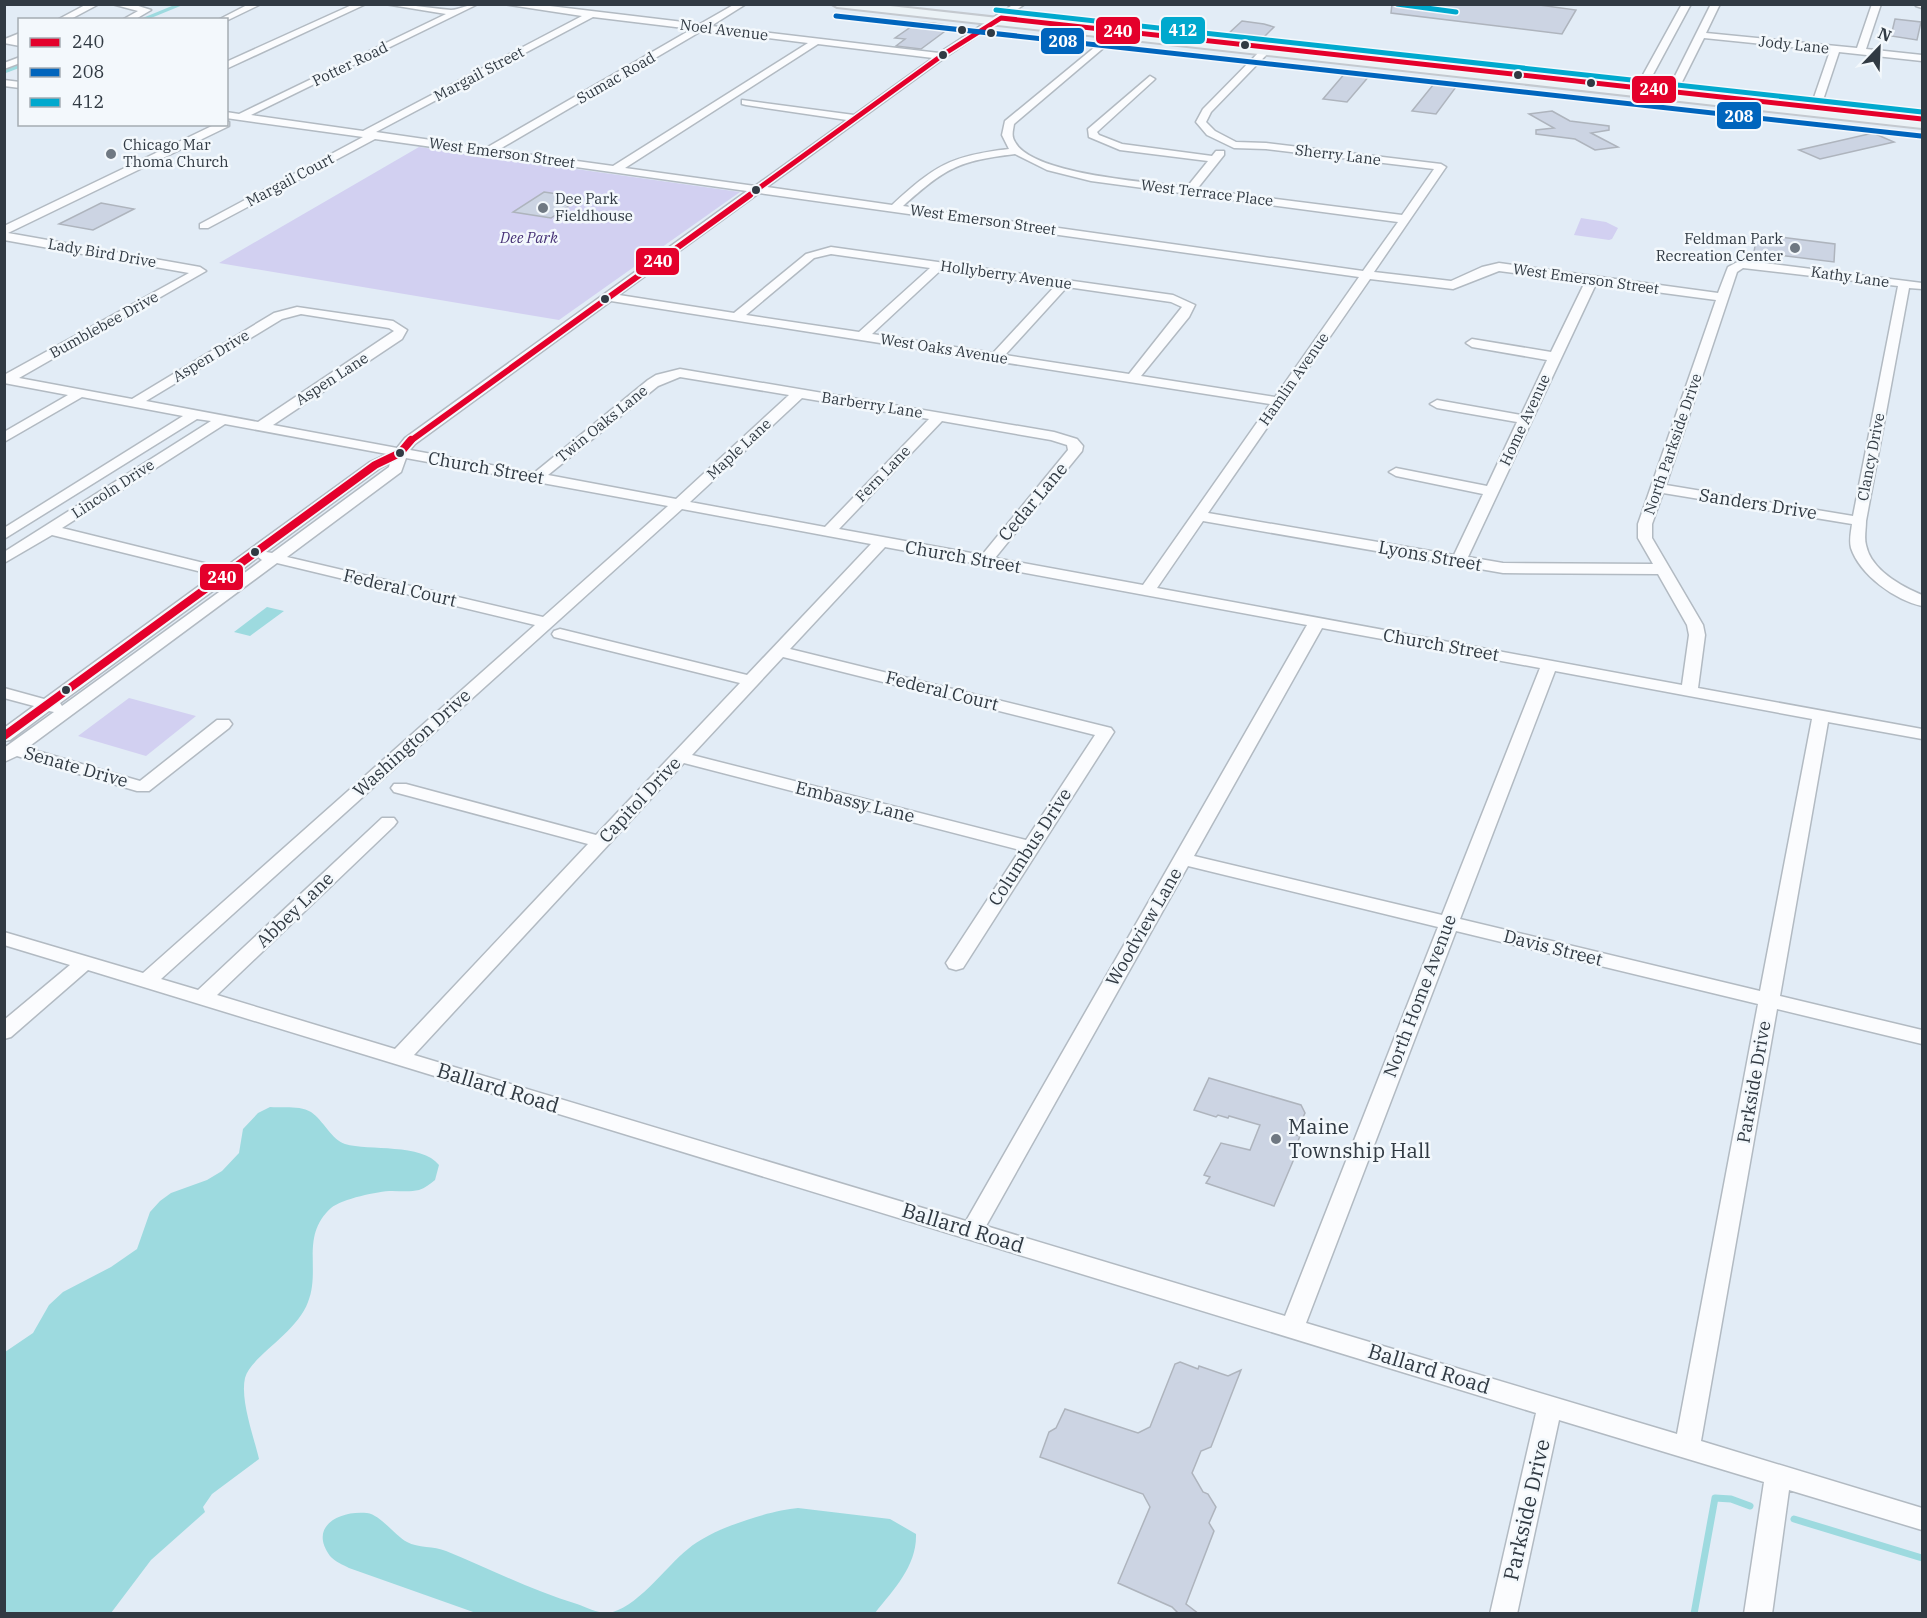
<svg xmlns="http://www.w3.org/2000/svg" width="1927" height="1618" viewBox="0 0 1927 1618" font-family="'IBM Plex Serif',serif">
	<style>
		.green { fill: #d2d0f1 }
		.water { fill: #9ddadf }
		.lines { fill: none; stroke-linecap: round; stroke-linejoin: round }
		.stream-far1 { stroke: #9ddadf; stroke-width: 3 }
		.stream { stroke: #9ddadf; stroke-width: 7 }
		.building { fill: #ccd4e3; stroke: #aeb4bd; stroke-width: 1.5 }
		.minor-casing { stroke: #b2bac2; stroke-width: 3 }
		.major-casing { stroke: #c4c9cf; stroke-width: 4 }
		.minor { fill: #fbfcfe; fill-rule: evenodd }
		.major { fill: #ebf2f6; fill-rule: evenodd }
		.bus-1-far2-casing { stroke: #f3f8fc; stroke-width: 8 }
		.bus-1-far1-casing { stroke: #f3f8fc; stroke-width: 9 }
		.bus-1-casing { stroke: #f3f8fc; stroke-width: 11 }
		.bus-2-casing { stroke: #f3f8fc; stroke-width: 8 }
		.bus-3-casing { stroke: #f3f8fc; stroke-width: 8 }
		.bus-1-far2 { stroke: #e4002b; stroke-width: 5 }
		.bus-1-far1 { stroke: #e4002b; stroke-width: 6 }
		.bus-1 { stroke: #e4002b; stroke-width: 8 }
		.bus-2 { stroke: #0065bd; stroke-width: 5 }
		.bus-3 { stroke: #00a9ce; stroke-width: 5 }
		.bus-dot { fill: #313a43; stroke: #f3f8fc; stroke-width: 2 }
		.poi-dot { fill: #6f7882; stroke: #f3f8fc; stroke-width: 2 }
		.labels { text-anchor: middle; stroke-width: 5; stroke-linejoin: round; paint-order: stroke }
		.far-street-label { font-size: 15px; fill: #313a43; stroke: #f3f8fc }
		.far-poi-label { font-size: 15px; fill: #313a43; stroke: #f3f8fc; text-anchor: start }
		.far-park-label { font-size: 15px; font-style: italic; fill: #463176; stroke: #f3f8fc }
		.street-label { font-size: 18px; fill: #313a43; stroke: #f3f8fc }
		.near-street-label { font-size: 21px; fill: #313a43; stroke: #f3f8fc }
		.near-poi-label { font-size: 21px; fill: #313a43; stroke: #f3f8fc; text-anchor: start }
		.line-badge { stroke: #f3f8fc; stroke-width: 2 }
		.badge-label { font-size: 16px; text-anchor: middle; font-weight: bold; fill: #fff }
	</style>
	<rect width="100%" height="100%" fill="#e2ecf6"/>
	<path class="green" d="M419 147 740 192 559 320 219 263Z
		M1581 218 1606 222 1618 228 1612 239 1609 240 1574 235Z
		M129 698 196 716 146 756 78 736Z"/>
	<path class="water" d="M267 607 284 611 250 636 234 632Z
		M270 1107C282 1108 300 1105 311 1112 323 1120 332 1140 345 1144 369 1151 422 1143 439 1165L435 1180C430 1184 425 1188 419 1190 411 1192 401 1191 392 1191 378 1191 342 1199 331 1208 300 1236 321 1270 308 1302 297 1333 251 1356 245 1378 240 1400 254 1437 259 1459L212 1494 203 1507 205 1512 151 1560 111 1613H5V1352L33 1333 49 1305 63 1292 111 1267 137 1249 150 1212 160 1201 171 1193 207 1180 222 1171 239 1153 243 1129 258 1113Z
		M798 1508 890 1519 916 1534C917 1566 894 1589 875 1613H476L349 1568C343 1565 334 1561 330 1556 308 1526 340 1510 367 1513 381 1515 394 1535 407 1542 418 1548 434 1546 446 1551 490 1569 531 1590 577 1604 586 1607 597 1613 607 1613 635 1611 666 1566 688 1549 711 1529 767 1511 798 1508Z"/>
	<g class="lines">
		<path class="stream-far1" d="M142 20 181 4
			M4 72 20 66"/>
		<path class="stream" d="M1794 1519 1922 1558
			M1694 1614 1715 1498 1731 1499 1750 1506"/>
	</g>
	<path class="building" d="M1392 4H1532L1576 10 1562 34 1391 13Z
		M1895 19 1921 22 1917 40 1891 36Z
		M1242 21 1264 24 1274 27 1263 38 1228 34Z
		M918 22 933 23 952 26 921 49 896 46 905 39 895 38Z
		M1346 72 1370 75 1347 102 1323 99Z
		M1433 85 1456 87 1436 114 1412 111Z
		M1552 111 1570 121 1609 126V130L1591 133 1618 147 1595 150 1575 139 1536 134V130L1554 128 1529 114Z
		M1873 133 1894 142 1820 159 1799 150Z
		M544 192 571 196 564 202 573 203 551 218 513 212Z
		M101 203 134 209 93 230 59 224Z
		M1757 234 1835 244 1834 262 1754 252Z
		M1209 1078 1301 1105 1305 1113 1295 1135 1300 1136 1296 1146 1299 1147 1274 1206 1206 1183 1210 1177 1204 1175 1221 1143 1250 1150 1260 1125 1229 1116 1228 1118 1218 1115 1216 1117 1194 1110Z
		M1180 1362 1198 1369 1199 1366 1228 1376 1241 1370 1211 1447 1201 1451 1192 1473 1203 1492 1208 1494 1216 1507 1209 1523 1214 1531 1186 1604 1199 1614H1179L1172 1607 1118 1583 1150 1507 1143 1494 1040 1457 1049 1432 1056 1428 1065 1409 1138 1433 1150 1427 1175 1364Z"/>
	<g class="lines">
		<defs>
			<path id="minor" d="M87 4H99L69 20H57Z
				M112 4H132L151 10 134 20H122L138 11Z
				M249 4H261L226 21 218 20Z
				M354 4H366L226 69V62Z
				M385 4C407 4 429 8 451 10 459 10 468 4 478 4L251 115 363 131 582 16 503 4H533L700 24 735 4H746L711 26 939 53 1014 4H1025L947 56 767 187 892 205C935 166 949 156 1009 149L1002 135 1005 121 1118 28 1123 31 1121 33 1014 124C1013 131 1011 136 1015 142 1033 175 1150 182 1187 187L1208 161 1120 150 1089 137 1088 129 1150 76 1155 79 1153 81 1097 132 1099 135 1122 144 1212 156 1216 151H1224V155L1197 189 1402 215 1434 169 1266 149 1234 148 1207 135 1196 122 1203 109 1266 45H1272V49L1211 112 1206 122 1215 131 1236 142 1266 143 1441 164 1446 167 1374 272 1451 281 1482 267 1499 263 1718 293 1728 267 1741 260 1922 283V289L1909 288 1866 521C1866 529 1864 538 1866 545 1871 570 1901 586 1922 595V606C1895 600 1860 575 1851 548 1849 540 1851 532 1852 524L1663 493 1652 524V538L1703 625 1705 635 1698 688 1922 729V739L1828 722 1780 996 1922 1030V1044L1777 1009 1701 1441 1922 1508V1530L1789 1490 1772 1614H1744L1764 1482 1559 1420 1517 1614H1490L1536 1413 88 970 11 1037 4 1039V1020L70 965 4 945V932L143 973 535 625 277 563 27 748 140 781 217 720H229L232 724 229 728 149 791H137L17 756 4 762V748L54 712 49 711 10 740 4 741V728L34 706 4 698V688L44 699 214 575 52 535 4 563V552L211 421 197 419 4 539V528L183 416 82 397 4 442V432L68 395 4 383V375L189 273 4 240V226L216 124H226V121L229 122V126L8 233 200 267 206 271 19 378 132 399 274 313 297 307 393 321 407 330 402 339 273 425 397 448 405 438 747 191 375 139 208 228H200V224L363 137 226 118V112L239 114 446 14ZM593 17 692 29 486 148 376 132ZM703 30 808 43 613 166 498 150ZM818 44 933 58 854 115 742 100V104L746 105 847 120 755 186 625 168ZM1015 154 1047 170 1091 181 1398 222 1363 271 903 206C946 168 957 161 1015 154ZM759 193 1359 277 1275 397 1141 376 1189 317 1195 305 1173 295 831 247 806 254 734 313 619 295ZM831 254 930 268 859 332 746 315 814 258ZM1743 268 1898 286 1853 516 1666 485 1737 272ZM942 269 1055 286 993 353 872 334ZM1499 271 1585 282 1551 352 1472 339 1466 343 1472 347 1547 360 1521 415 1437 400 1430 404 1437 408 1517 422 1487 486 1396 468 1389 472 1396 476 1483 494 1454 555 1208 513 1370 279 1453 289ZM1596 284 1716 300 1638 524V538L1653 564 1503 563 1468 557ZM1067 287 1171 302 1182 307 1129 374 1005 355ZM611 301 1270 404 1143 585 995 558 1082 451 1083 446 1077 439 1054 432 680 369 656 375 648 380 534 473 410 450 415 444ZM301 314 389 328 394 331 258 422 146 401 282 319ZM680 377 789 395 676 499 548 475 658 386ZM802 398 929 419 825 527 690 502ZM942 421 1051 440 1067 445 1068 450 982 555 839 529ZM225 424 387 454 370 462 224 568 62 528ZM406 458 668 506 543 617 287 557 401 472ZM390 463 389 467 272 553 266 552 380 468ZM682 509 871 544 747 675 560 629 554 631 552 634 554 637 740 683 596 835 406 784H394L391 788 394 792 588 844 395 1049 217 995 394 826 397 822 394 818H382L198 990 161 979ZM1203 521 1503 573 1658 574 1687 625 1689 635 1682 685 1157 588ZM885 547 1307 625 966 1221 414 1055 684 763 1020 850 946 963 949 968 956 970 963 968 1114 732 1111 728 790 649ZM258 557 262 560 239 577V572ZM229 579H237L62 706 60 703ZM1322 628 1540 668 1442 915 1194 856ZM783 657 1095 735 1026 840 692 755ZM1555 671 1812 719 1760 991 1460 919ZM1188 866 1438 927 1285 1316 986 1226ZM1456 931 1758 1004 1677 1434 1306 1323Z
				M1682 4H1691L1643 93 1635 95 1633 93Z
				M1711 4H1720L1706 33 1857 48 1872 4H1881L1866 49 1922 55V61L1839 52 1819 112 1814 115 1809 112 1830 51 1704 38 1677 92 1669 94 1667 92Z
				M1915 4H1922V8L1916 6Z
				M20 33V46L4 43 5 39Z
				M20 57V63L4 69V63Z
				M4 80 20 82V88L4 86Z"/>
			<path id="major" d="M832 4H872L1922 120V128L837 7Z"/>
		</defs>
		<use href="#minor" class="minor-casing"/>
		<use href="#major" class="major-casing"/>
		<use href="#minor" class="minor"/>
		<use href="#major" class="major"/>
		<defs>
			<path id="bus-1-far2" d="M748 196 944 54 1001 18 1922 119"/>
			<path id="bus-1-far1" d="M409 442 750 195"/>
			<path id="bus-1" d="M4 736 375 465 400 453 411 440"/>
			<path id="bus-2" d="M836 16 1921 136"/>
			<path id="bus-3" d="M1397 4 1456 12
				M996 10 1922 112"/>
		</defs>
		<use href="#bus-1-far2" class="bus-1-far2-casing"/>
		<use href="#bus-1-far1" class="bus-1-far1-casing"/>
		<use href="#bus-1" class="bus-1-casing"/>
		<use href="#bus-2" class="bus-2-casing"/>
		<use href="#bus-3" class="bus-3-casing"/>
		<use href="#bus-1-far2" class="bus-1-far2"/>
		<use href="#bus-1-far1" class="bus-1-far1"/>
		<use href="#bus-1" class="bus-1"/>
		<use href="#bus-2" class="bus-2"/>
		<use href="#bus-3" class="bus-3"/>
	</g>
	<g class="bus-dot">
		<circle cx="962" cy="30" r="5"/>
		<circle cx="991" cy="33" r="5"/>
		<circle cx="1245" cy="45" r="5"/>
		<circle cx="943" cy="55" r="5"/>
		<circle cx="1518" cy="75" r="5"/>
		<circle cx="1591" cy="83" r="5"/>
		<circle cx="756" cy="190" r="5"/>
		<circle cx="605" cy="299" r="5"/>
		<circle cx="400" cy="453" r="5"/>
		<circle cx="255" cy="552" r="5"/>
		<circle cx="66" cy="690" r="5"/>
	</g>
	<g class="poi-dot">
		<circle cx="111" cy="154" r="6"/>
		<circle cx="543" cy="208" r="6"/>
		<circle cx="1795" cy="248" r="6"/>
		<circle cx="1276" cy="1139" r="6"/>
	</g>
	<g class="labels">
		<g class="far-street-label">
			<text transform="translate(724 30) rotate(7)" y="5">Noel Avenue</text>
			<text transform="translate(1794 45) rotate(6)" y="5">Jody Lane</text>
			<text transform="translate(350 64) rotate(-26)" y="5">Potter Road</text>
			<text transform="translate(479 74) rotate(-28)" y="5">Margail Street</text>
			<text transform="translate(616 78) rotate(-30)" y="5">Sumac Road</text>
			<text transform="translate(502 153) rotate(8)" y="5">West Emerson Street</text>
			<text transform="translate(1338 155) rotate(7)" y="5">Sherry Lane</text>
			<text transform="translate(290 180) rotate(-28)" y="5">Margail Court</text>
			<text transform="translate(1207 193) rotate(7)" y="5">West Terrace Place</text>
			<text transform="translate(983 220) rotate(8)" y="5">West Emerson Street</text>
			<text transform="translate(102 253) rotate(10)" y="5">Lady Bird Drive</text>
			<text transform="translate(1006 275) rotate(8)" y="5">Hollyberry Avenue</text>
			<text transform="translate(1850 277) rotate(8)" y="5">Kathy Lane</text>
			<text transform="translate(1586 279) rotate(8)" y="5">West Emerson Street</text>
			<text transform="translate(104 325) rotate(-29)" y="5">Bumblebee Drive</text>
			<text transform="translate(944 349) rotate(9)" y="5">West Oaks Avenue</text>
			<text transform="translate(211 356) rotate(-31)" y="5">Aspen Drive</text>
			<text transform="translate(332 379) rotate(-33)" y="5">Aspen Lane</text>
			<text transform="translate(1294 379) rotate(-55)" y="5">Hamlin Avenue</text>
			<text transform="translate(872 405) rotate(9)" y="5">Barberry Lane</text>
			<text transform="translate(1525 420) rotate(-65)" y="5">Home Avenue</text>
			<text transform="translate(602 424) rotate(-39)" y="5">Twin Oaks Lane</text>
			<text transform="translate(1673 444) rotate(-71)" y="5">North Parkside Drive</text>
			<text transform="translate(739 449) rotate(-43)" y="5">Maple Lane</text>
			<text transform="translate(1871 457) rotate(-79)" y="5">Clancy Drive</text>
			<text transform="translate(883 474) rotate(-46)" y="5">Fern Lane</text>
			<text transform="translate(113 489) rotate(-33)" y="5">Lincoln Drive</text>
		</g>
		<g class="far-poi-label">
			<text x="123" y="150">Chicago Mar<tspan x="123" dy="17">Thoma Church</tspan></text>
			<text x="555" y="204">Dee Park<tspan x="555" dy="17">Fieldhouse</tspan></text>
			<text x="1783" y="244" text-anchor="end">Feldman Park<tspan x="1783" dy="17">Recreation Center</tspan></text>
		</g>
		<g class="far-park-label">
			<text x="529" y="243">Dee Park</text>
		</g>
		<g class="street-label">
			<text transform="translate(486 468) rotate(10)" y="6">Church Street</text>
			<text transform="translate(1033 502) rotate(-50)" y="6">Cedar Lane</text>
			<text transform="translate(1758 504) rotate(9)" y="6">Sanders Drive</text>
			<text transform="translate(1430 556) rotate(10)" y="6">Lyons Street</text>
			<text transform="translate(963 557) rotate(10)" y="6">Church Street</text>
			<text transform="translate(400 588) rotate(13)" y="6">Federal Court</text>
			<text transform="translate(1441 645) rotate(10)" y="6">Church Street</text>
			<text transform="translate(942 691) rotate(14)" y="6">Federal Court</text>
			<text transform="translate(412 743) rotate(-42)" y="6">Washington Drive</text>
			<text transform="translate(76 767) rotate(16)" y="6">Senate Drive</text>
			<text transform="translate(640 800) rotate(-47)" y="6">Capitol Drive</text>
			<text transform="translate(855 802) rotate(14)" y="6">Embassy Lane</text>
			<text transform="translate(1030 847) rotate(-57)" y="6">Columbus Drive</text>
			<text transform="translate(295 910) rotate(-44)" y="6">Abbey Lane</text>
			<text transform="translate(1144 927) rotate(-60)" y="6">Woodview Lane</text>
			<text transform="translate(1553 948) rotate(14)" y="6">Davis Street</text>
			<text transform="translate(1420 996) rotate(-69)" y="6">North Home Avenue</text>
			<text transform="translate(1754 1082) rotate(-80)" y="6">Parkside Drive</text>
		</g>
		<g class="near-street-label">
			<text transform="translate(498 1088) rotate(17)" y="7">Ballard Road</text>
			<text transform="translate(963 1228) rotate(17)" y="7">Ballard Road</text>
			<text transform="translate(1429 1369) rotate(17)" y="7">Ballard Road</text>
			<text transform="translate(1527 1510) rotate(-77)" y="7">Parkside Drive</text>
		</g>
		<g class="near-poi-label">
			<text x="1288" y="1134">Maine<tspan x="1288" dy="24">Township Hall</tspan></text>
		</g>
	</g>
	<g class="line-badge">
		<rect x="1160" y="16" width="46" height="29" rx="6" fill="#00a9ce"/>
		<rect x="1095" y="16" width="46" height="29" rx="6" fill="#e4002b"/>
		<rect x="1040" y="27" width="45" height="28" rx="6" fill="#0065bd"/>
		<rect x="1631" y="75" width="46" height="29" rx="6" fill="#e4002b"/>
		<rect x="1716" y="101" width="46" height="29" rx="6" fill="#0065bd"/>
		<rect x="635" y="247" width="45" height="29" rx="6" fill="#e4002b"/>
		<rect x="199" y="563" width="45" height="28" rx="6" fill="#e4002b"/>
	</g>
	<g class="badge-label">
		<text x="1183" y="36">412</text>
		<text x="1118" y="37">240</text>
		<text x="1063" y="47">208</text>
		<text x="1654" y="95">240</text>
		<text x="1739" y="122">208</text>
		<text x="658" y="267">240</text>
		<text x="222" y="583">240</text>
	</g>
	<rect width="1927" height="1618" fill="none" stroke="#313a43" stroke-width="12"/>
	<rect x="18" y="18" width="210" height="108" fill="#f3f8fc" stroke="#a5acb2" stroke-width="1.5"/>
	<rect x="30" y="38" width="30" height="9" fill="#e4002b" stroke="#a5acb2" stroke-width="1.5"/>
	<text x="72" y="48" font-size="18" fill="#313a43">240</text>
	<rect x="30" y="68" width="30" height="9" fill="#0065bd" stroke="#a5acb2" stroke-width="1.5"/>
	<text x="72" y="78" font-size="18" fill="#313a43">208</text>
	<rect x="30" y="98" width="30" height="9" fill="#00a9ce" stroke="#a5acb2" stroke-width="1.5"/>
	<text x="72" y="108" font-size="18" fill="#313a43">412</text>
	<g transform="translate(1879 48) rotate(23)" stroke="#f3f8fc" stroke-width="4.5" paint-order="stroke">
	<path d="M0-4.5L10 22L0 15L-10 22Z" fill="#313a43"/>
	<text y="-9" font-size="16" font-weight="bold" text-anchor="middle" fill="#313a43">N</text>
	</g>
</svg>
